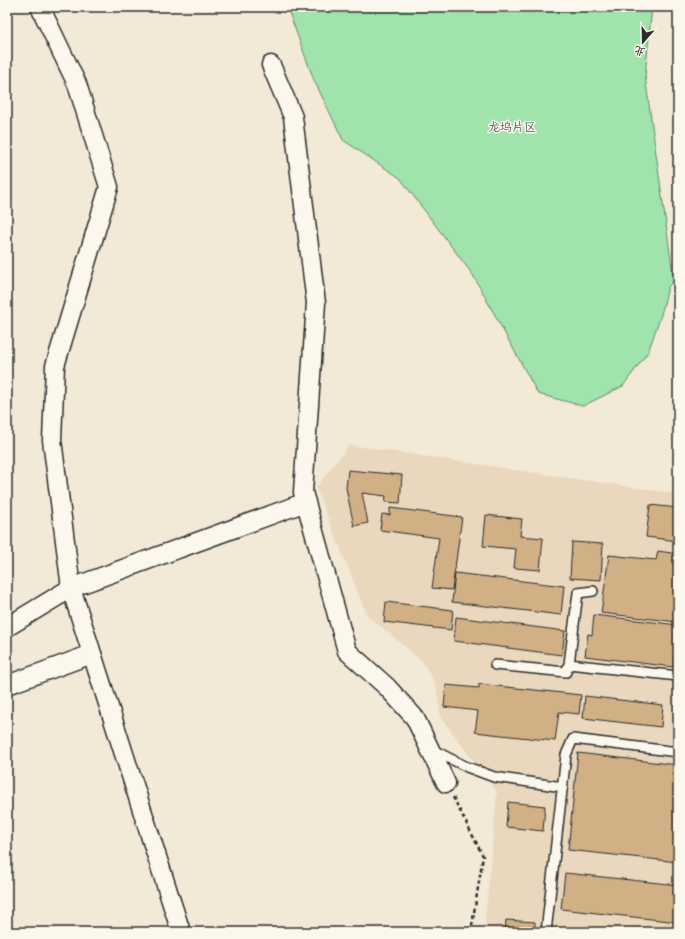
<svg xmlns="http://www.w3.org/2000/svg" width="685" height="939" viewBox="0 0 685 939" font-family="'Comic Neue','LXGW WenKai TC',sans-serif">
	<style>
		.built { fill: #e9d8be }
		.green { fill: #a0e3ad; stroke: #66876c }
		.building { fill: #d2b085; stroke: #2b2b2b }
		.lines { fill: none; stroke-linecap: round; stroke-linejoin: round }
		.service-casing { stroke: #2b2b2b; stroke-width: 12 }
		.minor-casing { stroke: #2b2b2b; stroke-width: 21 }
		.path { stroke: #2b2b2b; stroke-width: 2.5; stroke-dasharray: 4 3; stroke-linecap: butt }
		.service { stroke: #fbf7ec; stroke-width: 9 }
		.minor { stroke: #fbf7ec; stroke-width: 18 }
		.labels { text-anchor: middle; stroke-width: 3; stroke-linejoin: round; paint-order: stroke }
		.park-label { font-size: 12px; fill: #48594c; stroke: #fbf7ec }
	</style>
	<rect width="100%" height="100%" fill="#f3e9d7"/>
	<filter id="ink" filterUnits="userSpaceOnUse"><feTurbulence type="fractalNoise" baseFrequency=".025" numOctaves="2"/><feDisplacementMap in="SourceGraphic" scale="8" xChannelSelector="R" yChannelSelector="G"/><feConvolveMatrix kernelMatrix="1 2 1 2 8 2 1 2 1" color-interpolation-filters="sRGB"/></filter>
	<g filter="url(#ink)">
		<path class="built" d="M349 445 678 494V932H484L497 792 441 718 436 685 422 661 367 615 316 488Z"/>
		<path class="green" d="M287 7H652L645 76 674 281 668 287 661 315 648 352 623 386 583 406 538 394 473 275 400 178 343 140 314 80Z"/>
		<path class="building" d="M348 470 402 475 400 503 385 502 386 496 362 493 368 523 354 526 346 488Z
			M650 505 678 508V541L646 537Z
			M390 508 462 517 452 590 432 588 439 538 380 530 382 514 390 515Z
			M486 515 522 519 520 536 543 538 540 570 514 568 516 549 483 546Z
			M572 542 603 544 601 580 570 578Z
			M658 551 678 554V622L601 613 609 555 656 560Z
			M455 573 564 586 561 615 452 602Z
			M386 602 453 610 451 630 384 622Z
			M594 615 678 625 673 667 585 656 588 634 592 635Z
			M456 617 565 631 562 655 454 641Z
			M479 684 581 695 579 714 559 712 555 741 475 732 478 711 444 707 446 685 479 688Z
			M585 696 663 705 661 727 583 718Z
			M578 753 678 765V862L568 850Z
			M508 802 545 806 543 831 506 827Z
			M565 873 678 885V922L561 909Z
			M506 920 535 922V932H505Z
			M561 929 589 932H561Z"/>
		<g class="lines">
			<defs>
				<path id="service" d="M569 664 578 593 593 591
					M495 665 566 672 569 664 678 676
					M433 750 467 767 494 777 563 787
					M546 932 566 755 573 739 678 752"/>
				<path id="minor" d="M40 7 77 84 109 187 55 366 52 440 71 588 181 932
					M271 65 293 117 316 303 303 492 347 651 387 687 415 718 446 783
					M7 627 71 588 306 502
					M7 685 92 654"/>
			</defs>
			<use href="#service" class="service-casing"/>
			<use href="#minor" class="minor-casing"/>
			<path class="path" d="M453 797 483 856 471 932"/>
			<use href="#service" class="service"/>
			<use href="#minor" class="minor"/>
		</g>
	</g>
	<g class="labels">
		<g class="park-label">
			<text x="512" y="131">龙坞片区</text>
		</g>
	</g>
	<rect width="685" height="939" fill="none" stroke="#fbf7ec" stroke-width="24"/>
	<rect x="12" y="12" width="661" height="915" fill="none" stroke="#2b2b2b" stroke-width="1.5" filter="url(#ink)"/>
	<g transform="translate(643 42) rotate(200)" stroke="#fbf7ec" stroke-width="3" paint-order="stroke">
	<path d="M0-3L7 15L0 10L-7 15Z" fill="#2b2b2b"/>
	<text y="-6" font-size="11" font-weight="bold" text-anchor="middle" fill="#2b2b2b">北</text>
	</g>
</svg>
